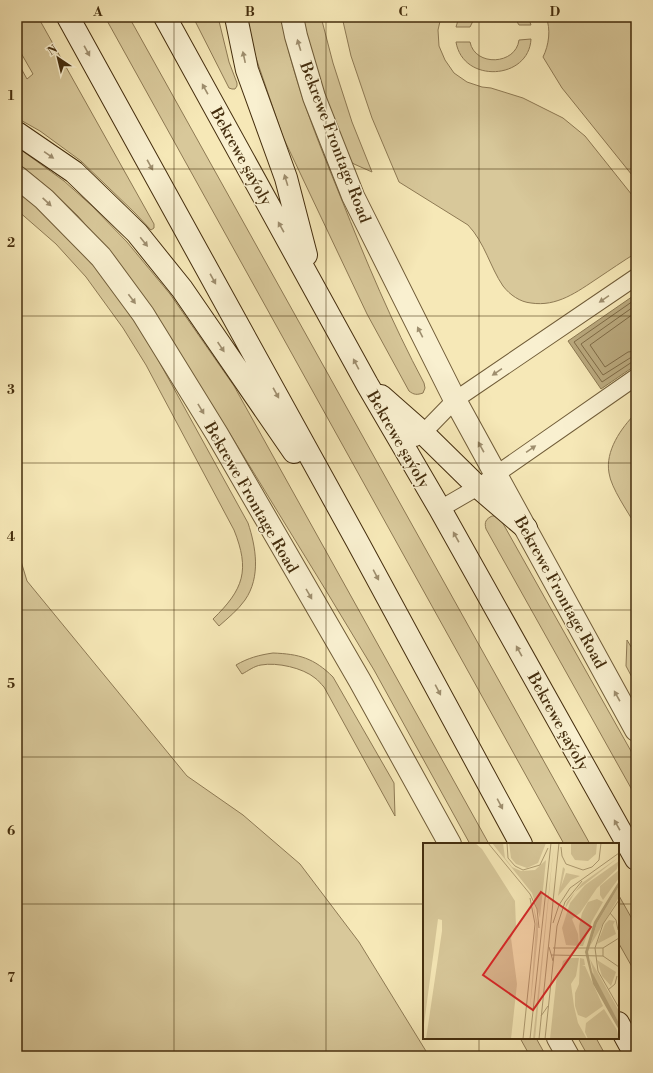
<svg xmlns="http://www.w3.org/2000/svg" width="653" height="1073" viewBox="0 0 653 1073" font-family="'Libre Bodoni',serif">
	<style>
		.green { fill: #d8c89a; stroke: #8e7a54 }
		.water { fill: #b9a87d; stroke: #8a7750 }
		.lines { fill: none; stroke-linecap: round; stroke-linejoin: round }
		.shore { stroke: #7e6a45; stroke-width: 1 }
		.service-casing { stroke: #705c38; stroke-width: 18 }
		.minor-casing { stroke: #705c38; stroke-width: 24 }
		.secondary-casing { stroke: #442d0d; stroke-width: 24 }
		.service { stroke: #f9f0d0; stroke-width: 16 }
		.minor { stroke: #f9f0d0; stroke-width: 22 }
		.secondary { stroke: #f9f0d0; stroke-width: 22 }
		.oneway { fill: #9e8e6e }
		.grid { fill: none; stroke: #442d0d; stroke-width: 1; stroke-opacity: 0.55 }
		.labels { text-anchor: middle; stroke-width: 3; stroke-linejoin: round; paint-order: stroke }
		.street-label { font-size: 16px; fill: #442d0d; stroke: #f9f0d0 }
		.inset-road { fill: none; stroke: #af9d73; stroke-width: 1 }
		.view { fill: #d62828; fill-opacity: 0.15; stroke: #d62828; stroke-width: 2 }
		.inset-edge { fill: none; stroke: #442d0d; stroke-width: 2 }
		.neatline { fill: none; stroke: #442d0d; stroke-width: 1.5 }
		.grid-label { font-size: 13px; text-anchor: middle; font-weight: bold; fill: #442d0d }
	</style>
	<rect width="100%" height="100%" fill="#f6e8b7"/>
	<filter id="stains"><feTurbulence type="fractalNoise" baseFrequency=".005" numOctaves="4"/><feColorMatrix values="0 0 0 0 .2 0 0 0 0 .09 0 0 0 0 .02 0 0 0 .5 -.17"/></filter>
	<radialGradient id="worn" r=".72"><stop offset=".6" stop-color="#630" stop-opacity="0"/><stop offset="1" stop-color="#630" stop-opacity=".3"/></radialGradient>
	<path class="green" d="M17 17H38L154 224V228L151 230 135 213 81 161 40 131 17 118V61L27 79 33 74 17 46Z
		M105 17H129L590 844H564Z
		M193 17H218L229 62 237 83V86L235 89H232L229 88Z
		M246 17H281C293 80 317 139 341 198 366 261 392 323 424 383L425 388 423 393C417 395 414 395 409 391L367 314 283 137 255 55Z
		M303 17H321L333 63 352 122 372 172 354 164 348 159 316 74Z
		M342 17H441L438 30 439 46 445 60 454 73 467 82 482 87 491 88 523 98 563 118 585 136 593 146 636 200V253C623 261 610 270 598 278 577 292 557 307 531 303 520 302 510 295 503 286 490 267 485 243 468 225L399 182 372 118 351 56Z
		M459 17H475L470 27H456Z
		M514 17H528L531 25H519Z
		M546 17H636V180L562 88 543 57C549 45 551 29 546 17Z
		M531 39C529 80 463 84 456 42H470C475 67 516 65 519 40Z
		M17 147 64 181 92 206 127 242 170 294 234 386 489 844H470L374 670 322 584 227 429 150 308 110 253 78 216 53 192 17 162Z
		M17 188 37 205 93 264 134 319 156 356 248 523C256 547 261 577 245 600 238 610 228 618 219 626L213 619C244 589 250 570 234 530L146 365 123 328 86 277 56 244 17 210Z
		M636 413V526C628 512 611 488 609 473 605 451 621 428 636 413Z
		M492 516H497L501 520 636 760V797L486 529C484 522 486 519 492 516Z
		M17 548 27 581 187 776 243 815 300 864 359 942 429 1056H17Z
		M627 640 636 655V685L626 666Z
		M273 653C299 654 314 658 333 677L394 783 395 816 324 687C321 684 318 680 315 678 303 668 277 662 261 665 254 666 248 671 242 674L236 665C248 658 259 655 273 653Z
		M618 894 636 926V974L618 942Z
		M520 1038H536L546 1056H530Z
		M578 1038H596L606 1056H588Z"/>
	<path class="water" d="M636 294V365L601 389 568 341Z"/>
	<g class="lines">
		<path class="shore" d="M636 299 574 342 602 382 632 362H636
			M636 305 581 344 603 375 630 358 636 357
			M636 312 590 345 605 367 628 352 636 351"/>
		<defs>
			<path id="service" d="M415 438 423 433 455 400 636 277
				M440 509 478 487 636 377"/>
			<path id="minor" d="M292 17 296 36 314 97 353 196 455 400 636 730
				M17 177 44 199 101 257 143 314 217 434 360 681 450 844
				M558 1038 568 1056"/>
			<path id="secondary" d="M68 17 357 541 521 844
				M165 17 367 384 440 509 636 859
				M236 17 247 70 286 178 306 255
				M17 133 74 172 137 233 182 289 294 452
				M381 396 423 433 478 487 526 528
				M618 1023 636 1056"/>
		</defs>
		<use href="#service" class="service-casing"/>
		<use href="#minor" class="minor-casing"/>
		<use href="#secondary" class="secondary-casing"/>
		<use href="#service" class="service"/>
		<use href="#minor" class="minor"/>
		<use href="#secondary" class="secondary"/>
	</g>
	<defs><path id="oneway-solid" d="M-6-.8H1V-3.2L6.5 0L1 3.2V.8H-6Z"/></defs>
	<g class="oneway">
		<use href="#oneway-solid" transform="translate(299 45) rotate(-107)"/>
		<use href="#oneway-solid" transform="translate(87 51) rotate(61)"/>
		<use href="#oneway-solid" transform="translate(244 57) rotate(-102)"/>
		<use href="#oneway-solid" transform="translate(205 89) rotate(-119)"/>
		<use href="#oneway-solid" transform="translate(49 155) rotate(35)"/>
		<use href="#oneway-solid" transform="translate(150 165) rotate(61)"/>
		<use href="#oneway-solid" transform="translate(286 180) rotate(-107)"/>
		<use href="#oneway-solid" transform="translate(47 202) rotate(43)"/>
		<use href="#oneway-solid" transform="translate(281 227) rotate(-119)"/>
		<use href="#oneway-solid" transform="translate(144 242) rotate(51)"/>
		<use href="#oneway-solid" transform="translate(213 279) rotate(61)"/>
		<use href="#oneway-solid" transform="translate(132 299) rotate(53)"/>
		<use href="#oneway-solid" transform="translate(604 299) rotate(146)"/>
		<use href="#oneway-solid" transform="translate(420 332) rotate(-117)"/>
		<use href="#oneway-solid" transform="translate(221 347) rotate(56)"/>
		<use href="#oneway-solid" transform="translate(356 364) rotate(-118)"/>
		<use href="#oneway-solid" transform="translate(497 372) rotate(146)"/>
		<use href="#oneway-solid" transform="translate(276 393) rotate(61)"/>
		<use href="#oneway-solid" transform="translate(201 409) rotate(59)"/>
		<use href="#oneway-solid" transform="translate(481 447) rotate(-119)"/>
		<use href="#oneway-solid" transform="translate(531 449) rotate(-35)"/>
		<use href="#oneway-solid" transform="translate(456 537) rotate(-119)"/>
		<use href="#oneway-solid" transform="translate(376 575) rotate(62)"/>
		<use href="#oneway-solid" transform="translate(309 594) rotate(60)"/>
		<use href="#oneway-solid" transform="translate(519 651) rotate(-119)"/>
		<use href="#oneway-solid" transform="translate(438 690) rotate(62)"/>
		<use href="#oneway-solid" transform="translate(617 696) rotate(-119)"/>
		<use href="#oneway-solid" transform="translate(500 804) rotate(62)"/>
		<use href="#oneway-solid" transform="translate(617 825) rotate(-119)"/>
	</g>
	<path class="grid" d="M174 17V1056M326 17V1056M479 17V844M17 169H636M17 316H636M17 463H636M17 610H636M17 757H636M17 904H424M618 904H636M479 1038V1056"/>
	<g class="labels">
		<g class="street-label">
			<text transform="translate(336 142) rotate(69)" y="6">Bekrewe Frontage Road</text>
			<text transform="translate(242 156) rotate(61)" y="6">Bekrewe şaýoly</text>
			<text transform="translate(399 439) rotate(60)" y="6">Bekrewe şaýoly</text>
			<text transform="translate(252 497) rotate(60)" y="6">Bekrewe Frontage Road</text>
			<text transform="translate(561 592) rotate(61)" y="6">Bekrewe Frontage Road</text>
			<text transform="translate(559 721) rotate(61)" y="6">Bekrewe şaýoly</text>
		</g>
	</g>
	<g transform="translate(423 843)">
		<rect width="196" height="196" fill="#f6e8b7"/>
		<path d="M0 0H52L59 6 92 58 93 84 88 95 94 141 88 196H3L19 88V77L15 76 0 189ZM69 0H80L82 15 89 24 98 28 112 27 123 17 117 75 109 50ZM86 0H123L115 20 104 25 93 21 88 15ZM131 0 112 196H110ZM148 0H174L173 11 165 18 152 17 148 11ZM196 14 152 49 142 66 137 82 144 59 159 40ZM196 18 194 26 174 45 157 70 149 76 155 91 156 103 143 102 139 85 147 60 162 42ZM140 24 142 26 138 44 143 30 157 33 148 37 135 53ZM196 27V35L180 57 177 52V43ZM196 43V54L167 103 174 80ZM174 56 180 59 169 78 160 103H157L156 83 159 70 165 59ZM110 61 115 81V92L107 166 113 81ZM186 77 192 78 190 82 193 91 174 101 182 81ZM145 115H156L153 133 148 141 151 163 155 180 164 196H127L134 131 138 127 140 118ZM157 115 161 116 162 122H159L162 123 180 163 163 175 155 172 152 163V150L156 141ZM167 116 196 168V180L173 140 166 119 171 132ZM174 117 193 129 188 143 179 133ZM181 166 194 187 185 192 194 187 196 196H165L162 189 163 180Z" fill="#d8c89a"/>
		<path d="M196 38V43L174 80 165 109 169 129 196 180V187L170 141 162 109 171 79Z" fill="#b9a87d"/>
		<path class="inset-road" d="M65 0 107 51 114 66 116 85M84 0 85 15 92 23 100 27 117 22 125 5M138 4 139 13 143 21 160 27 169 24 176 17 178 0M196 57 180 81 172 105 175 128 196 165M187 70 193 77 195 87M130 80 136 62 147 45 196 10M196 95 180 105V113L196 124M126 104 130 118M130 105H180M128 112 180 113M185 147 192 141 194 133M118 173 125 163M100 196 112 81 107 55M107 196 128 0M116 196 136 0M122 196 134 83 142 59 159 38"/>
		<path class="view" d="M118 49 168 84 110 167 60 132Z"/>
		<rect width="196" height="196" class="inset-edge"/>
	</g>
	<rect width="653" height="1073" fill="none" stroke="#f6e8b7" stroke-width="44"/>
	<g transform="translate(58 58) rotate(325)" stroke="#f9f0d0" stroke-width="3" paint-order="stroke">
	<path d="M0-3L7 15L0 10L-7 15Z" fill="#442d0d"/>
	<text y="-6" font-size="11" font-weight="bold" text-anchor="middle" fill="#442d0d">N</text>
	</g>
	<rect x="22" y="22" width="609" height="1029" class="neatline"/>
	<g class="grid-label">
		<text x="98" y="16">A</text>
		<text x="250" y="16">B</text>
		<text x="403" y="16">C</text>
		<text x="555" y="16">D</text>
		<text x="11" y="100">1</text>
		<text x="11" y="247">2</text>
		<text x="11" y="394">3</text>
		<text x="11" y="541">4</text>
		<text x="11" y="688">5</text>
		<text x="11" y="835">6</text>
		<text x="11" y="982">7</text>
	</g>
	<rect width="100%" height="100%" filter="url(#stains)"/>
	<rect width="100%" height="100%" fill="url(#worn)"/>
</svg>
